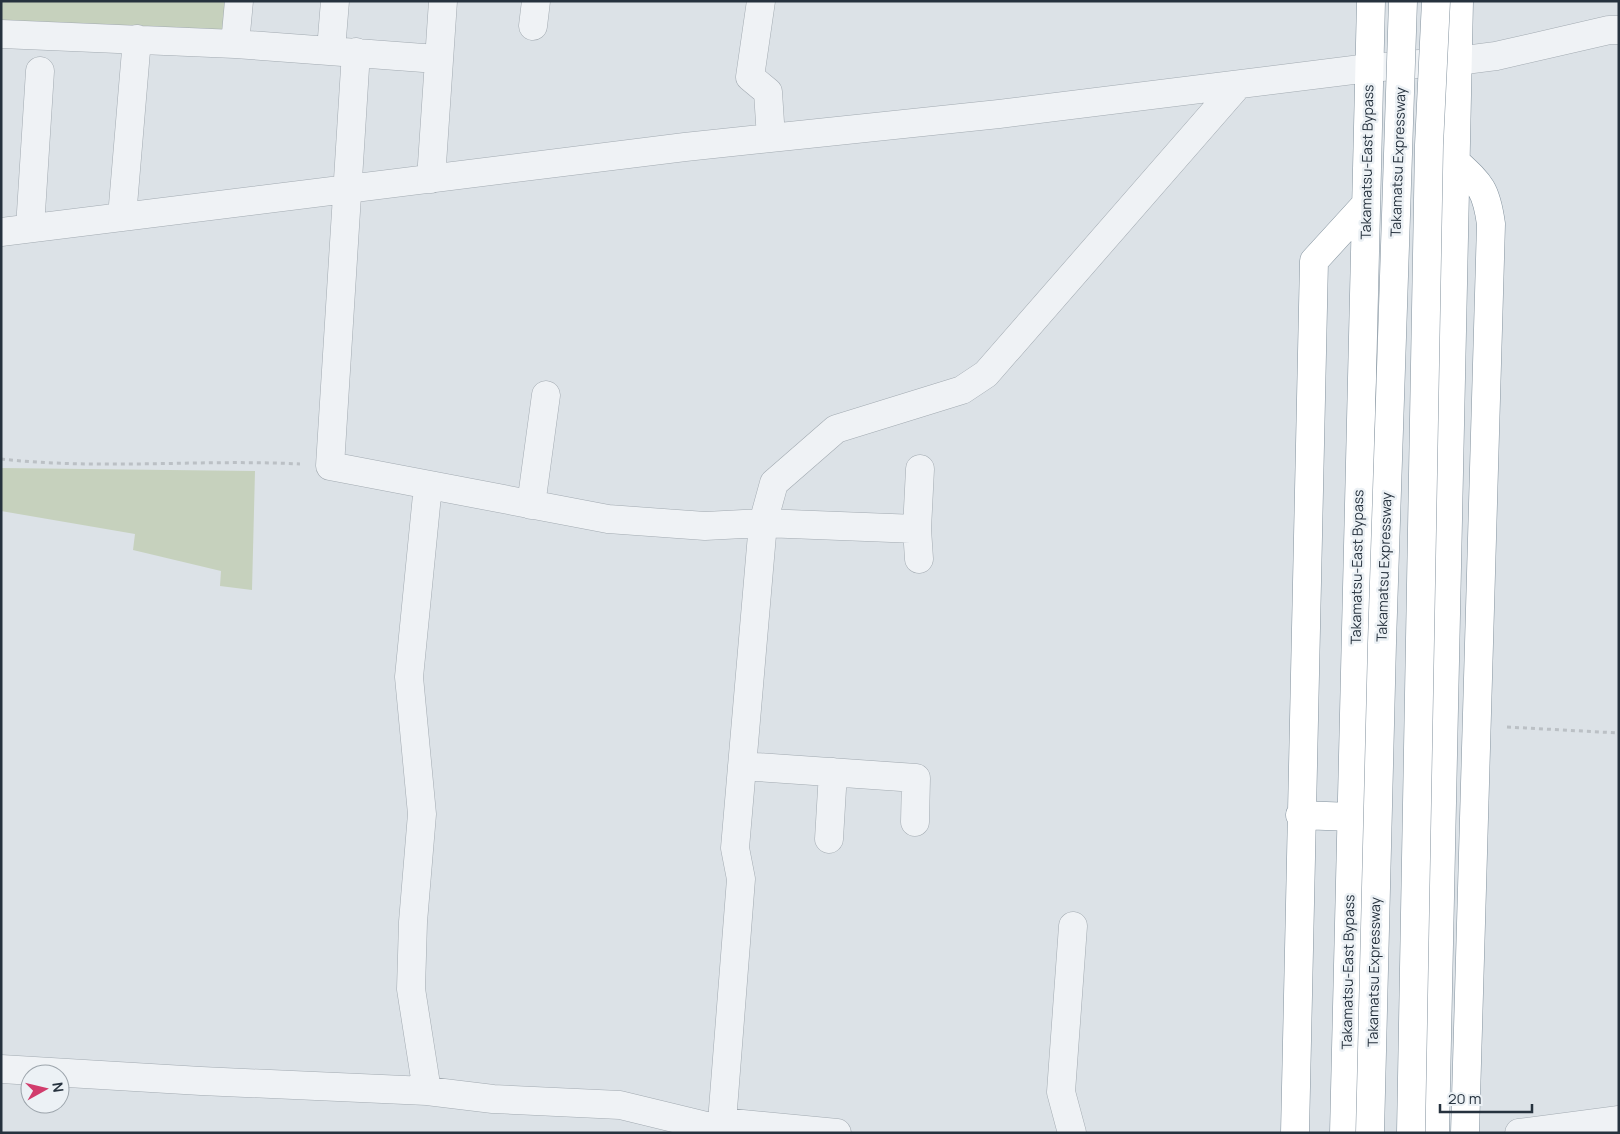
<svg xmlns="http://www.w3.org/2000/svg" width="1620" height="1134" viewBox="0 0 1620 1134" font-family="Manrope,sans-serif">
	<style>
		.green { fill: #c6d1bd }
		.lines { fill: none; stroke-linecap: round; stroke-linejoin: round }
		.minor-casing { stroke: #a2aab1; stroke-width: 29 }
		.trunk-casing { stroke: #83929e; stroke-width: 29 }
		.path { stroke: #bbc0c5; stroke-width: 3; stroke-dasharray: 4 4; stroke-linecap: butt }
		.minor { stroke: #eff2f5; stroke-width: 28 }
		.trunk { stroke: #fff; stroke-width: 28 }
		.motorway-bridge-casing { stroke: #83929e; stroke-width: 29; stroke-linecap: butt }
		.motorway-bridge { stroke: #fff; stroke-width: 28 }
		.labels { text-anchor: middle; stroke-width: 5; stroke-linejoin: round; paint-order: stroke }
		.street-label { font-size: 14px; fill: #26323e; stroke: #ecf1f5 }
	</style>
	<rect width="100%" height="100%" fill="#dce2e7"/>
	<path class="green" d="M1 1H231L227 42 1 44Z
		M1 468 255 471 252 590 220 586 221 571 133 550 135 534 1 511Z"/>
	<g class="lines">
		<defs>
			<path id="minor" d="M761 1 750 77 768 92 771 138
				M533 26 536 1
				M1 34 235 44 437 59
				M235 44 239 1
				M331 50 335 1
				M356 52 330 466 608 519 705 526 763 523 917 529 920 469
				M431 179 443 1
				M122 217 137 39
				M30 228 40 71
				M1 232 685 147 999 114 1369 68 1457 61 1496 56 1609 30H1619
				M531 505 546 395
				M917 529 919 559
				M742 766 916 778 915 822
				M829 839 833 772
				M1 1069 201 1081 427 1091 493 1099 620 1105 715 1128
				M427 1091 411 989 413 922 422 814 409 677 428 485
				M722 1122 837 1133
				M709 1133 722 1122 741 879 735 848 763 523 774 483 836 429 962 390 986 374 1238 85
				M1072 1133 1061 1092 1073 926
				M1519 1133 1619 1120"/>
			<path id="trunk" d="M1454 160C1480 184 1486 188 1491 224L1465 1133
				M1300 815 1352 817
				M1295 1133 1314 261 1366 204
				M1344 1133 1371 1
				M1435 1133 1459 1"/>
		</defs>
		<use href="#minor" class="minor-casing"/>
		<use href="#trunk" class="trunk-casing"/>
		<path class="path" d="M1 459C100 470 201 459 300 464
			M1507 727 1619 733"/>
		<use href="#minor" class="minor"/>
		<use href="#trunk" class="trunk"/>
		<defs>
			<path id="motorway-bridge" d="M1370 1133 1382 643 1403 1
				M1411 1133 1429 145 1436 1"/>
		</defs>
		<use href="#motorway-bridge" class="motorway-bridge-casing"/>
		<use href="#motorway-bridge" class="motorway-bridge"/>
	</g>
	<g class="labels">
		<g class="street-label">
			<text transform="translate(1367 162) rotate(-89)" y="5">Takamatsu-East Bypass</text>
			<text transform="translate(1398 162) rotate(-88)" y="5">Takamatsu Expressway</text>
			<text transform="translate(1357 567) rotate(-89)" y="5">Takamatsu-East Bypass</text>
			<text transform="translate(1384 567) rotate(-88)" y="5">Takamatsu Expressway</text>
			<text transform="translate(1348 972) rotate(-89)" y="5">Takamatsu-East Bypass</text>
			<text transform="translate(1374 972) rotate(-89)" y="5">Takamatsu Expressway</text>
		</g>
	</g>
	<rect width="1620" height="1134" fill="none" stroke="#26323e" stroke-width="5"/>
	<g transform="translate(45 1089) rotate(82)"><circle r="24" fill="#ecf1f5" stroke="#9da5ac"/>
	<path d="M0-4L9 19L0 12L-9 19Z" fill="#d13c6c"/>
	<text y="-8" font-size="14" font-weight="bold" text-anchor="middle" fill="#26323e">N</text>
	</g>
	<path d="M1440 1104v8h92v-8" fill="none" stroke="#26323e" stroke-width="2.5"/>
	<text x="1448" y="1104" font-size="15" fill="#26323e" stroke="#ecf1f5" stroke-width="4" paint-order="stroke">20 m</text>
</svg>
